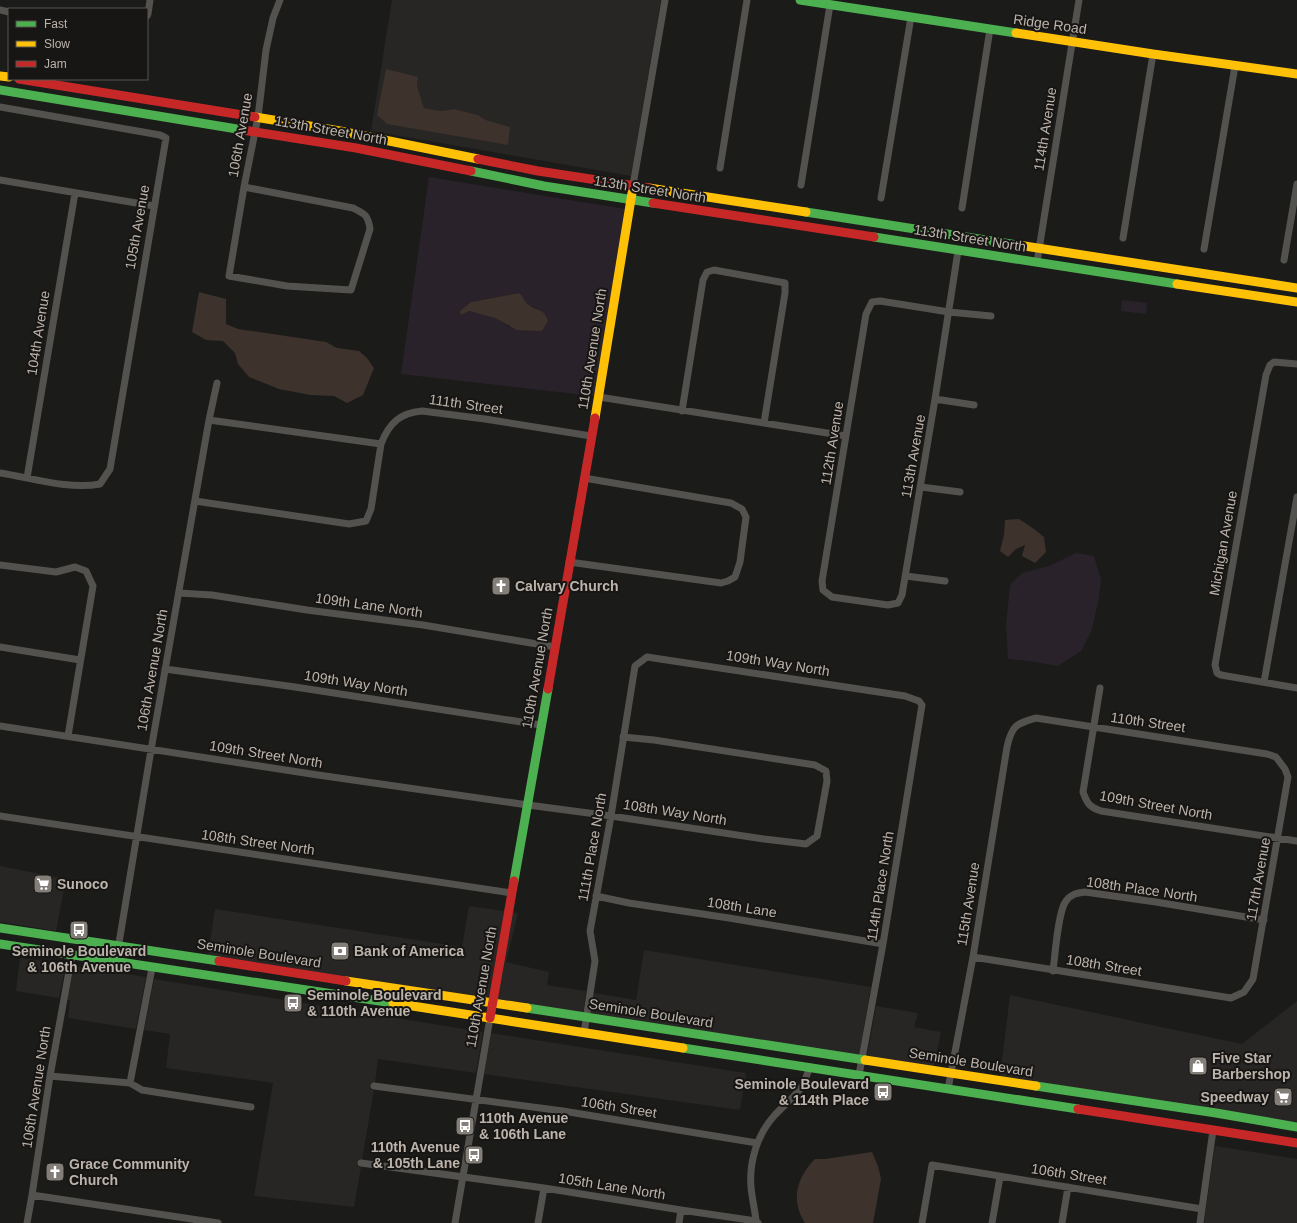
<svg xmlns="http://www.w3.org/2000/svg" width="1297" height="1223" viewBox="0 0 1297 1223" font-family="Helvetica,sans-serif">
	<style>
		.built { fill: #272624; fill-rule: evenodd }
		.green { fill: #2a222a; fill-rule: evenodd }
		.water { fill: #3d322c }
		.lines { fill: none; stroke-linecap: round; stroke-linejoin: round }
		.street { stroke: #54524e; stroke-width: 7 }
		.fast { stroke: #4caf50; stroke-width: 9 }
		.slow { stroke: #ffc107; stroke-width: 9 }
		.jam { stroke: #c62828; stroke-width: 9 }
		.labels { text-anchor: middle; stroke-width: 4; stroke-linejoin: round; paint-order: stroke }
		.street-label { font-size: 14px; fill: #bcb4ab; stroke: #171614 }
		.poi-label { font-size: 14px; font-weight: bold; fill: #bcb4ab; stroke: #171614; text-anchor: start }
	</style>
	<rect width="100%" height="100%" fill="#1b1b1a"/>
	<path class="built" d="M392 0H661L631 176 371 131ZM418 77 417 86 424 108 441 111 454 109 478 115 486 120 510 127 377 115Z
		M0 866 66 879 56 931 0 922Z
		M469 906 504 911 489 999 208 955 215 909 462 947Z
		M512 912 518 913 506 962 549 972 547 985 586 991 583 1014 497 1000Z
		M644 950 871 987 859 1056 590 1015 594 993 636 1000Z
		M20 958 66 964 59 998 16 991Z
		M74 966 146 977 136 1029 68 1018 70 1000H67Z
		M154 979 483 1032 476 1073 378 1059 375 1083H371L370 1089 374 1090 362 1160H358L357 1166 361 1167 354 1207 254 1196 273 1083 166 1068 170 1034 144 1030Z
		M1010 995 1242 1044 1297 1001V1123L1000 1077Z
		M876 1006 918 1013 914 1027 941 1032 934 1067 867 1057Z
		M491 1033 746 1073 740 1110 484 1074Z
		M1215 1146 1297 1159V1223H1204Z"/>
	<path class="green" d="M429 177 625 209 594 396 401 374ZM519 293 528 305 538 309 509 327 496 318 469 311 471 302Z
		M1122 300 1147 303 1146 314 1121 311Z
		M1076 553 1094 556 1101 580 1098 603 1091 632 1081 651 1058 666 1029 661 1008 659 1006 625 1010 585 1022 573 1049 566Z"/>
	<path class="water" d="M386 69 418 77 417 86 424 108 441 111 454 109 478 115 486 120 510 127 508 145 387 124 377 115Z
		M199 292 226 299V324L238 329 326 342 337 348 359 351 367 358 374 368 363 395 347 403 334 396 310 395 279 389 249 377 238 364 235 353 223 341 206 340 192 332Z
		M519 293C523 296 525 303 529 305 538 312 543 307 548 321L542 331 517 330 495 318 469 311 461 315 460 311 471 302Z
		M1019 519 1034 529 1044 537 1046 552 1035 563 1022 556 1025 545 1016 549 1008 557 1000 551 1004 535 1005 520Z
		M872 1152 878 1166 881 1179 873 1223H805C790 1200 797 1177 815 1159H825Z"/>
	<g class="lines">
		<path class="street" d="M0 10 9 12
			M147 16 148 14 150 0
			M0 107 160 135 166 138 110 469 100 484C69 490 32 478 0 473
			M720 168 747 0
			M0 180 154 206
			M633 185 665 0
			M801 185 830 5
			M244 187 353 208C365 214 368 215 370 229L351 290 287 286 229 276 244 187 258 117 266 50 273 18 280 0
			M881 198 911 17
			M962 208 990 29
			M1123 238 1153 54
			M1204 249 1235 66
			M958 251 935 399 902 595 898 603 888 605 832 597 823 590 822 581 866 314 872 302 880 301 949 312 991 316
			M1284 260 1297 184
			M1037 262 1079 0
			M1297 364 1274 362 1270 365 1266 375 1215 665 1217 673 1221 675 1297 688
			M599 397 846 436
			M935 399 974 405
			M682 411 703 280 707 272 714 270 785 283V293L764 423
			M209 420 381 444
			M27 478 75 193
			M921 487 960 492
			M195 501 349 524 366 521 371 509 381 444C389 423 400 413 422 411L485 419 591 436
			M569 562 721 583 728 581 735 577 740 562 746 517 742 509 731 503 584 478
			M0 565 56 572 75 567 86 571 93 586 68 736
			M906 576 945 581
			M179 593 212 595 307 610 423 625 555 647
			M0 647 80 660
			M165 669 295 687 541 725
			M1264 682 1297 497
			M1100 688 1083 792C1087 803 1089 807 1101 811L1297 841
			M0 726 318 775 528 805 611 816 764 839 806 844 817 836 827 781 826 771 815 765 654 740 623 737
			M0 816 512 893
			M596 896 629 903 729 918 883 944
			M116 961 151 750 209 420 217 383
			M1053 971C1055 956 1058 911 1066 901 1071 894 1077 893 1085 892L1156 902 1264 920
			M584 1033 595 961 590 931 611 816 635 666 647 657 905 696 919 701 922 705 883 944 859 1075
			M50 1076 130 1083 142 1090 251 1107
			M130 1083 152 968
			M374 1086 563 1111 757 1143
			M948 1089 973 957 1007 747C1012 725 1016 724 1036 718L1267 754 1276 757 1285 769 1288 777 1253 979 1244 992 1231 998 973 957
			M361 1163 544 1188 681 1210 756 1221V1223
			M32 1195 218 1223
			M27 1223 32 1195 50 1076 72 955
			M455 1223 490 1018
			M538 1223 544 1188
			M679 1223 681 1210
			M758 1223 756 1221C755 1210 752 1199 751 1187 749 1162 757 1135 774 1116 782 1107 797 1095 803 1085 806 1079 807 1073 810 1067
			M922 1223 932 1165 1202 1209
			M992 1223 1000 1177
			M1062 1223 1068 1187
			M1200 1223 1213 1130"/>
		<path class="fast" d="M800 0 1016 33
			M0 90 243 130
			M471 171 544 186 653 203
			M806 212 1018 245
			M874 237 1177 284
			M514 881 548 689
			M0 928 219 961
			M0 944 393 1003
			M527 1008 865 1060
			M683 1048 1078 1109
			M1036 1086 1216 1113 1297 1127"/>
		<path class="slow" d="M1016 33 1153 54 1297 74
			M0 76 9 77
			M255 117 340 131 478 159
			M649 188 806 212
			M1018 245 1297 288
			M1177 284 1297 302
			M595 418 632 193
			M346 981 527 1008
			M393 1003 683 1048
			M865 1060 1036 1086"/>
		<path class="jam" d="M19 79 255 117
			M243 130 356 148 471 171
			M478 159 538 171 649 188
			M653 203 874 237
			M548 689 595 418
			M219 961 346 981
			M490 1018 514 881
			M1078 1109 1297 1143"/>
	</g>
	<defs>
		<symbol id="church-square" viewBox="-11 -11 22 22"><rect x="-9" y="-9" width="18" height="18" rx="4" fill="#847e78" stroke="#171614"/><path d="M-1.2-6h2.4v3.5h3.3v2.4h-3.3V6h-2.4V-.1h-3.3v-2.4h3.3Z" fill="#fff"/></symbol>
		<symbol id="supermarket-square" viewBox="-11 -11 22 22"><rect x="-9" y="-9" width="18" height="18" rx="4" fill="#847e78" stroke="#171614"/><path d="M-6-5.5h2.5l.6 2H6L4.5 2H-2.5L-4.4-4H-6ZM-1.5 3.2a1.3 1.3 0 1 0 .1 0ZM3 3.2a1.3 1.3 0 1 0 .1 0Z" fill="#fff"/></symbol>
		<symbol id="bus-square" viewBox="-11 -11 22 22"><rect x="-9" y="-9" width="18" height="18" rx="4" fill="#847e78" stroke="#171614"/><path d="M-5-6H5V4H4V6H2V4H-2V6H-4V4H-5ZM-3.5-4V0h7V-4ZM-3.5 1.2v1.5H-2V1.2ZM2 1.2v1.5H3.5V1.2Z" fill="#fff"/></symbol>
		<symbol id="bank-square" viewBox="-11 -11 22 22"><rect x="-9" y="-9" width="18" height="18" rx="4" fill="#847e78" stroke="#171614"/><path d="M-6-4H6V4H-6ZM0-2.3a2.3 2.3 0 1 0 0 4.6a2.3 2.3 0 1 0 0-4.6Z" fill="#fff"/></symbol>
		<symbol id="shop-square" viewBox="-11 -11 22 22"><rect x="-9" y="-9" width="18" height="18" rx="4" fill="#847e78" stroke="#171614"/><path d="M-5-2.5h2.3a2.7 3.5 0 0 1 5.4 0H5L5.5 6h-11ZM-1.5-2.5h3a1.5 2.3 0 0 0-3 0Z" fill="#fff"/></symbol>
	</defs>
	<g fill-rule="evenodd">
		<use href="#church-square" x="490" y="575" width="22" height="22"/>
		<use href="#supermarket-square" x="32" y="873" width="22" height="22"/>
		<use href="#bus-square" x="68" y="919" width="22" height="22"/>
		<use href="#bank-square" x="329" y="940" width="22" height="22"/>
		<use href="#bus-square" x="282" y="992" width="22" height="22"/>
		<use href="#shop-square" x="1187" y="1055" width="22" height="22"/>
		<use href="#bus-square" x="872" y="1081" width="22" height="22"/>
		<use href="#supermarket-square" x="1272" y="1086" width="22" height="22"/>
		<use href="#bus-square" x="454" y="1115" width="22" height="22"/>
		<use href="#bus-square" x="463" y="1144" width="22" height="22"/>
		<use href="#church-square" x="44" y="1161" width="22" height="22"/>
	</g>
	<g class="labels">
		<g class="street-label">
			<text transform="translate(1050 24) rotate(8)" y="5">Ridge Road</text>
			<text transform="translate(1045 129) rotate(-81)" y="5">114th Avenue</text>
			<text transform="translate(331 130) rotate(10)" y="5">113th Street North</text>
			<text transform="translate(240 135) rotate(-80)" y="5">106th Avenue</text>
			<text transform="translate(650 189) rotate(9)" y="5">113th Street North</text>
			<text transform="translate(137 227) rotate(-80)" y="5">105th Avenue</text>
			<text transform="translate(970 238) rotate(9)" y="5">113th Street North</text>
			<text transform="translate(38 333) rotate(-81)" y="5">104th Avenue</text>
			<text transform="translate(592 349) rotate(-81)" y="5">110th Avenue North</text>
			<text transform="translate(466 404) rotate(8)" y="5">111th Street</text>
			<text transform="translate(832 443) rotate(-81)" y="5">112th Avenue</text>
			<text transform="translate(913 456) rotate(-80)" y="5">113th Avenue</text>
			<text transform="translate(1223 543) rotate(-80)" y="5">Michigan Avenue</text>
			<text transform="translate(369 605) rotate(8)" y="5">109th Lane North</text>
			<text transform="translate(778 663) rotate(9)" y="5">109th Way North</text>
			<text transform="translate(537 668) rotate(-80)" y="5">110th Avenue North</text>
			<text transform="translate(152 670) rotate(-80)" y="5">106th Avenue North</text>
			<text transform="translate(356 683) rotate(9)" y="5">109th Way North</text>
			<text transform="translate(1148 722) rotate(8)" y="5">110th Street</text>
			<text transform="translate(266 754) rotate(9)" y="5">109th Street North</text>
			<text transform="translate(1156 805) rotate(10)" y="5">109th Street North</text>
			<text transform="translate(675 812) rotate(9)" y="5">108th Way North</text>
			<text transform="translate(258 842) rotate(8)" y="5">108th Street North</text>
			<text transform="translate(592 847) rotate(-80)" y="5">111th Place North</text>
			<text transform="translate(1258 879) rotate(-80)" y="5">117th Avenue</text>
			<text transform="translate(880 886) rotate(-81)" y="5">114th Place North</text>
			<text transform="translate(1142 889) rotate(8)" y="5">108th Place North</text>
			<text transform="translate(968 904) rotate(-81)" y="5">115th Avenue</text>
			<text transform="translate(742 907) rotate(9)" y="5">108th Lane</text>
			<text transform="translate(259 953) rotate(9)" y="5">Seminole Boulevard</text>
			<text transform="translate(1104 965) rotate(9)" y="5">108th Street</text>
			<text transform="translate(481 987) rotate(-80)" y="5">110th Avenue North</text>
			<text transform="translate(651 1013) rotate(9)" y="5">Seminole Boulevard</text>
			<text transform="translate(971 1062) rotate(9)" y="5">Seminole Boulevard</text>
			<text transform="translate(36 1087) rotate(-81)" y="5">106th Avenue North</text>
			<text transform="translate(619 1107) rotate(9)" y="5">106th Street</text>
			<text transform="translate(1069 1174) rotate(9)" y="5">106th Street</text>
			<text transform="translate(612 1186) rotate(9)" y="5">105th Lane North</text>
		</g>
		<g class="poi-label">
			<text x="515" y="591">Calvary Church</text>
			<text x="57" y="889">Sunoco</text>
			<text x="79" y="956" text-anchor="middle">Seminole Boulevard<tspan x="79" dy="16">&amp; 106th Avenue</tspan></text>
			<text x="354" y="956">Bank of America</text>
			<text x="307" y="1000">Seminole Boulevard<tspan x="307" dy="16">&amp; 110th Avenue</tspan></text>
			<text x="1212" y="1063">Five Star<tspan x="1212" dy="16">Barbershop</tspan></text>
			<text x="869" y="1089" text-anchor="end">Seminole Boulevard<tspan x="869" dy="16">&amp; 114th Place</tspan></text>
			<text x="1269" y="1102" text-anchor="end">Speedway</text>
			<text x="479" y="1123">110th Avenue<tspan x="479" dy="16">&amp; 106th Lane</tspan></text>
			<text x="460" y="1152" text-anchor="end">110th Avenue<tspan x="460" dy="16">&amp; 105th Lane</tspan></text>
			<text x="69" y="1169">Grace Community<tspan x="69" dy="16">Church</tspan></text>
		</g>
	</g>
	<rect x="8" y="8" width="140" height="72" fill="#171614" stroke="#595550"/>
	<rect x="16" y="21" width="20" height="6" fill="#4caf50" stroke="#595550"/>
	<text x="44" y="28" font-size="12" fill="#bcb4ab">Fast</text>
	<rect x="16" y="41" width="20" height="6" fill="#ffc107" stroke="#595550"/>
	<text x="44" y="48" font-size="12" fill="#bcb4ab">Slow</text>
	<rect x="16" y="61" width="20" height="6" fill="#c62828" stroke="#595550"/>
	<text x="44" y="68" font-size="12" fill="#bcb4ab">Jam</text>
</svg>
